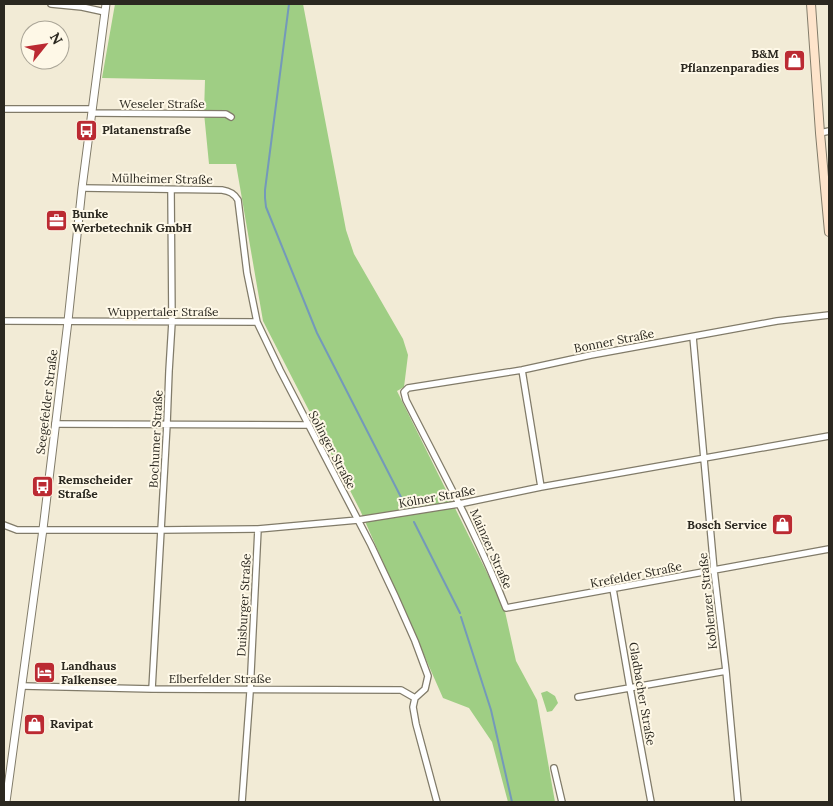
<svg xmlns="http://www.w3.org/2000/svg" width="833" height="806" viewBox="0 0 833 806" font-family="Lora,serif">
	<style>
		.green { fill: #9fce84 }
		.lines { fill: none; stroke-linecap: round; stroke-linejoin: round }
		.stream { stroke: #7499ba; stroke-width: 2 }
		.minor-casing { stroke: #817b69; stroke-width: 8 }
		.tertiary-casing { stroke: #817b69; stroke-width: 9 }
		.secondary-casing { stroke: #817b69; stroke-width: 10 }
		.minor { stroke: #fff; stroke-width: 5.5 }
		.tertiary { stroke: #fff; stroke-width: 7 }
		.secondary { stroke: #fee4cb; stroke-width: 8 }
		.labels { text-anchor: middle; stroke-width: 4; stroke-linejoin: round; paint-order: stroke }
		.poi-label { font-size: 12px; font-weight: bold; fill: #2b2820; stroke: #fef8e7; text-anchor: start }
		.street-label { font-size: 12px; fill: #2b2820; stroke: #fef8e7 }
	</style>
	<rect width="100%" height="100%" fill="#f2ebd6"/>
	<path class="green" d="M115 4H303L346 230 354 254 403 339 408 355 404 387 397 391 504 607 516 661 537 700 555 802H508L492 742 469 708 443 698 360 510 263 321 236 164H209L204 113 205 80 102 78Z
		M547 691 555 696 558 703 552 711 547 712 541 693Z"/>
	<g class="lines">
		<path class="stream" d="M289 4 265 190V198L266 207 317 333 404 503
			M414 522 460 613
			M461 617 491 710 512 802"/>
		<defs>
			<path id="minor" d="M51 4 82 7 105 12
				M4 109H92
				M92 113 226 114 231 117
				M820 133 829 131
				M82 188 222 190C229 191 234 193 238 200L247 273 257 322 280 370 371 545 395 596 415 641 428 676 425 689 415 698
				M829 315 777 321 591 355 522 370 408 388 404 392 406 400C441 469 478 536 506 608L829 549
				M4 321 257 322
				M693 337 714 570 726 671 738 802
				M522 370 541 487
				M55 424 308 425
				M4 525 17 530H161L258 529 358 520 459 504 541 487 829 436
				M613 589 630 688 651 802
				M23 686 152 689 401 690 415 698
				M152 689 167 424 169 371 172 322 171 190
				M578 697 726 671
				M415 698 413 707 416 724 437 802
				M554 768 562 802
				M242 802 250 692 258 529"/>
			<path id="tertiary" d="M6 802 43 529 68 321 82 188 106 4"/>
			<path id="secondary" d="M811 4 820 133 829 232"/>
		</defs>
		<use href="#minor" class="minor-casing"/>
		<use href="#tertiary" class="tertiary-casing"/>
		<use href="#secondary" class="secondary-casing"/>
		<use href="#minor" class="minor"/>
		<use href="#tertiary" class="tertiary"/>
		<use href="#secondary" class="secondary"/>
	</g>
	<defs>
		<symbol id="shop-square" viewBox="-11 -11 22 22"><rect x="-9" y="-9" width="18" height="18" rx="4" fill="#bb2a32" stroke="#fef8e7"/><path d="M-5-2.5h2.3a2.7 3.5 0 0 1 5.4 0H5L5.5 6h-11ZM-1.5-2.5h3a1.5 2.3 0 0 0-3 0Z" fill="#fff"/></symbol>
		<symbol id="bus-square" viewBox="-11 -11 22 22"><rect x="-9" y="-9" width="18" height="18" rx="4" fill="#bb2a32" stroke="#fef8e7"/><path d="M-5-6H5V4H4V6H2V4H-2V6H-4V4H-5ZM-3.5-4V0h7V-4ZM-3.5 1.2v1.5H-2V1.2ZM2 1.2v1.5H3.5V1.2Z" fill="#fff"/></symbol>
		<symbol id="office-square" viewBox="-11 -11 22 22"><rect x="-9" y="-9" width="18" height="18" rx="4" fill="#bb2a32" stroke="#fef8e7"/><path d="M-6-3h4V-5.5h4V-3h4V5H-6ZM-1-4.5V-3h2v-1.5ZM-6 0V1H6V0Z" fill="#fff"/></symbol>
		<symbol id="hotel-square" viewBox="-11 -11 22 22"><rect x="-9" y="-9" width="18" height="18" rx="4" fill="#bb2a32" stroke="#fef8e7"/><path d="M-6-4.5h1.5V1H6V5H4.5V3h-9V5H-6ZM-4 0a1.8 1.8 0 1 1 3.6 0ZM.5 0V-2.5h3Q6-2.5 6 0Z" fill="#fff"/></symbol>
	</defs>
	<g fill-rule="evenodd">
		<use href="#shop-square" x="782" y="48" width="25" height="25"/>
		<use href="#bus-square" x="74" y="118" width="25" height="25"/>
		<use href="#office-square" x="44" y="208" width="25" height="25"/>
		<use href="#bus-square" x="30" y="474" width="25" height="25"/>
		<use href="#shop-square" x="770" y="512" width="25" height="25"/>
		<use href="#hotel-square" x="32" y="660" width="25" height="25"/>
		<use href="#shop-square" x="22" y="712" width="25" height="25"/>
	</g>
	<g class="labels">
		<g class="poi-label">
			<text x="779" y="58" text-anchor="end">B&amp;M<tspan x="779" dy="14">Pflanzenparadies</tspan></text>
			<text x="102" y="134">Platanenstraße</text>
			<text x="72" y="218">Bunke<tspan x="72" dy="14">Werbetechnik GmbH</tspan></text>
			<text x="58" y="484">Remscheider<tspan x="58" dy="14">Straße</tspan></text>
			<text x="767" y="529" text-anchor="end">Bosch Service</text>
			<text x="61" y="670">Landhaus<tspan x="61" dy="14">Falkensee</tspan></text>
			<text x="50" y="728">Ravipat</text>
		</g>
		<g class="street-label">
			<text x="162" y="108">Weseler Straße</text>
			<text transform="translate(162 179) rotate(1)" y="4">Mülheimer Straße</text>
			<text x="163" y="316">Wuppertaler Straße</text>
			<text transform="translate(614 341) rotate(-11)" y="4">Bonner Straße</text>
			<text transform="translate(47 402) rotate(-83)" y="4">Seegefelder Straße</text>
			<text transform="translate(156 439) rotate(-87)" y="4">Bochumer Straße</text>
			<text transform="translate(332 450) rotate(62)" y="4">Solinger Straße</text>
			<text transform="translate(437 497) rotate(-10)" y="4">Kölner Straße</text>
			<text transform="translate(491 549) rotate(66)" y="4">Mainzer Straße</text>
			<text transform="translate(636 575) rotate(-11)" y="4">Krefelder Straße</text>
			<text transform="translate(708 601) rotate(-96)" y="4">Koblenzer Straße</text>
			<text transform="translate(244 605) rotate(-87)" y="4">Duisburger Straße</text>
			<text x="220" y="683">Elberfelder Straße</text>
			<text transform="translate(642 694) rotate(80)" y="4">Gladbacher Straße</text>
		</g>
	</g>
	<rect width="833" height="806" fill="none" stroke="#2b2820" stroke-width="10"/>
	<g transform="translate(45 45) rotate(60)"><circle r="24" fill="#fef8e7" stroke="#aaa597"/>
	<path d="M0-4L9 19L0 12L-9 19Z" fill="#bb2a32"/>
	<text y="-8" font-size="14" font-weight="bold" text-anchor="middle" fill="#2b2820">N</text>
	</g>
</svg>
